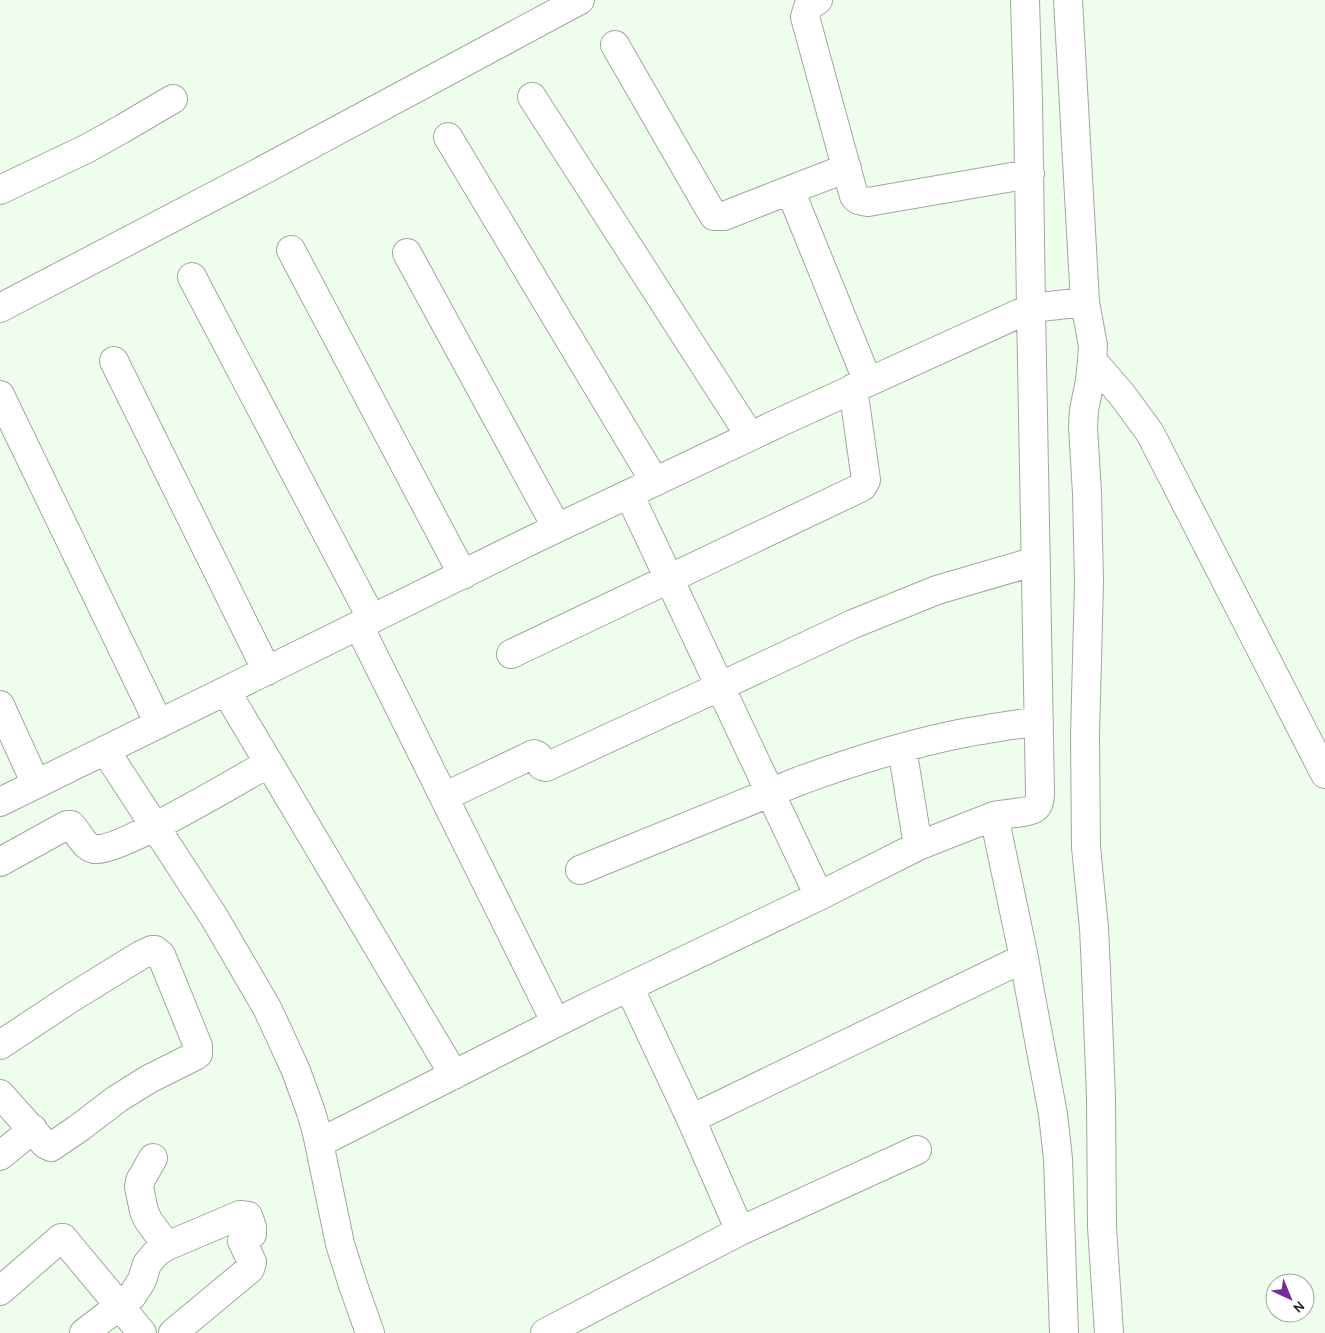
<svg xmlns="http://www.w3.org/2000/svg" width="1325" height="1333" viewBox="0 0 1325 1333" font-family="Karla,sans-serif">
	<style>
		.lines { fill: none; stroke-linecap: round; stroke-linejoin: round }
		.minor-casing { stroke: #9daa9b; stroke-width: 30 }
		.minor { stroke: #fff; stroke-width: 28 }
	</style>
	<rect width="100%" height="100%" fill="#effdec"/>
	<g class="lines">
		<defs>
			<path id="minor" d="M818 0 808 7 805 17 854 196 858 200 868 202 1030 174
				M1025 0 1028 100 1031 308 1040 793C1040 798 1039 805 1035 808 1028 813 1003 814 994 816L1024 958 1030 992 1053 1114 1058 1159 1064 1333
				M1068 0 1085 302 1093 346 1092 360 1090 381 1084 410 1083 427 1087 493 1089 583 1085 735 1086 847 1094 928 1096 971 1101 1097 1102 1227 1109 1333
				M615 45 709 208 714 216H724L790 190
				M532 97 750 436
				M448 137 655 482
				M847 168 790 190 868 382
				M0 190 88 148 122 129 173 99
				M291 250 463 575
				M407 253 557 528
				M192 277 372 619
				M0 308 258 173 580 0
				M1092 360 1123 396 1150 433 1325 774
				M114 361 267 671
				M0 395 159 724
				M629 494 819 896
				M359 626 556 1023
				M511 654 862 487 866 480 853 388
				M226 691 454 1075
				M0 705 36 784
				M902 748 918 846
				M105 750 214 917 267 1008 281 1038 296 1071 311 1112 317 1133 340 1244 353 1285 370 1333
				M444 797 534 754 538 756 542 766 546 767 719 687 853 624 937 590 1036 561
				M0 802 536 538 787 419 1031 308 1085 302
				M0 862 67 825H71C78 832 84 847 94 849 118 853 242 778 269 763
				M580 870 799 781C851 762 905 745 959 734 985 729 1012 725 1039 721
				M629 987 691 1119 1024 958
				M0 1045 71 998 141 955 152 950H155L161 955 198 1046V1054L195 1056 149 1079 117 1099 79 1128 51 1147 45 1144 0 1094
				M319 1143 589 1006 819 896 918 846 994 816
				M0 1156 33 1129
				M153 1158 140 1181 139 1187 144 1211 148 1220 167 1246
				M740 1231 917 1150
				M0 1291 54 1244 61 1238H63L142 1333
				M84 1333 132 1296 142 1280 147 1264 157 1252 167 1246 240 1215 248 1216 252 1227V1234L245 1237 242 1241 252 1262 250 1269 173 1333
				M545 1333 740 1231 691 1119"/>
		</defs>
		<use href="#minor" class="minor-casing"/>
		<use href="#minor" class="minor"/>
	</g>
	<g transform="translate(1290 1298) rotate(136)"><circle r="24" fill="#ffffff" stroke="#a4a6a3"/>
	<path d="M0-4L9 19L0 12L-9 19Z" fill="#762a9d"/>
	<text y="-8" font-size="14" font-weight="bold" text-anchor="middle" fill="#1b201a">N</text>
	</g>
</svg>
